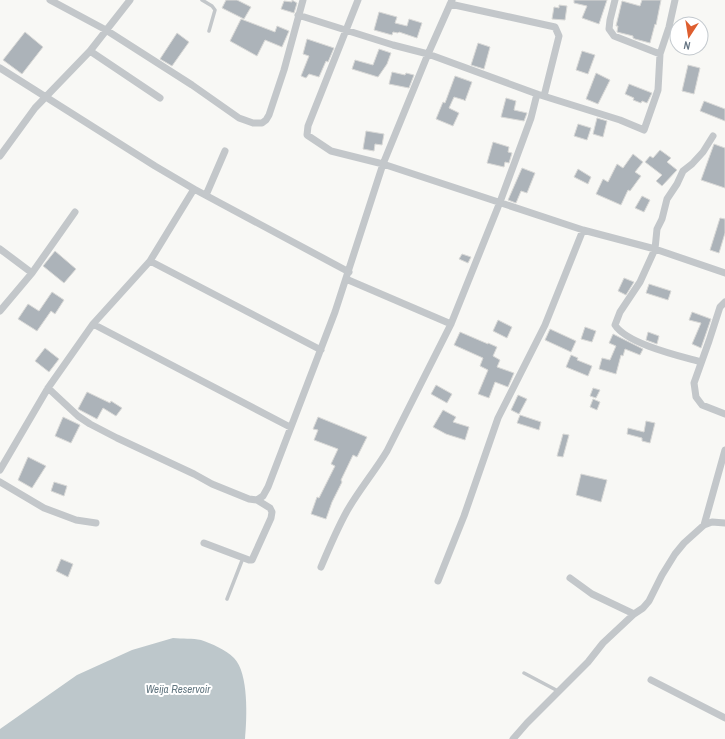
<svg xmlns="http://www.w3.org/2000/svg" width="725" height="739" viewBox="0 0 725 739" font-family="'Archivo Narrow',sans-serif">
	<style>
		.water { fill: #bdc7cb }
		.building { fill: #acb3b9; stroke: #d9d9d7 }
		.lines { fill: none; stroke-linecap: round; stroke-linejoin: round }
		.lane { stroke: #c3c7ca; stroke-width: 3.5 }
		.street { stroke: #c3c7ca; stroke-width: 7 }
		.labels { text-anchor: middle; stroke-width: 4; stroke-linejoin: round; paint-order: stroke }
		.water-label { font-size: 11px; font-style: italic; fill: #637781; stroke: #fff }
	</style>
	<rect width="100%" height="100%" fill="#f8f8f5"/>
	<path class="water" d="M173 638C182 639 193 638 201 640 212 644 225 649 234 658 249 673 247 719 245 739H0V729L77 675 132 650Z"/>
	<path class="building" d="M226 0H237L251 7 244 19 222 8Z
		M292 0 297 3 294 13 281 9 284 1 292 2Z
		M574 0H607L599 24 582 18 587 6 574 3Z
		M642 0H661L656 25 655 24 650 43 635 39 633 38V36L617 32 618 26H616L622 1 640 6Z
		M559 5 567 6 565 20 552 19 554 7 559 8Z
		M379 12 397 17 395 23 407 26 409 19 422 23 417 38 399 32 398 33 393 32 392 35 374 30Z
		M241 19 275 32 277 26 289 31 282 47 265 40 257 56 230 41Z
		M25 32 43 47 22 74 3 60Z
		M177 33 189 42 172 66 160 59Z
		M307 39 334 48 328 62 326 61 319 77 309 74 306 78 301 76 309 56 303 54Z
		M478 43 490 47 484 69 471 65Z
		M379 49 391 53 387 64 378 77 352 69 355 60 373 65Z
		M582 51 595 55 588 74 576 70Z
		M688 65 700 68 694 94 682 91Z
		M392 72 405 75 406 73 414 75 409 88 389 84Z
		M596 73 610 80 598 104 586 99Z
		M455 76 472 82 465 101 464 100 454 97 449 108 459 113 453 126 436 119 443 102 445 103Z
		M629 84 652 93 647 103 642 101 641 103 633 100 634 98 625 94Z
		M506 98 516 101 514 110 527 113 524 121 501 117Z
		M704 101 725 109V121L700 111Z
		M597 118 607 121 603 137 593 134Z
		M578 124 591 128 587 140 574 136Z
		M366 131 384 134 382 145 375 144 374 151 363 149Z
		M493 142 509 147 508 152 512 153 509 163 505 162 504 167 487 163Z
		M714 144 725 148V188L701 180Z
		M660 150 671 158 667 162 677 170 662 186 656 181 662 175 645 162 650 156 653 158Z
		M633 154 643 162 635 172 641 176 630 191 628 190 621 205 596 194 603 179 608 182 617 164 623 168Z
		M522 168 535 173 527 193 521 191 516 203 508 200Z
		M578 169 591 177 588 184 574 177Z
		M642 196 650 200 644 212 635 208Z
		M720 218 725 219V233L719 253 710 250Z
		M55 251 76 269 64 283 43 266Z
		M462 254 471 257 468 263 459 259Z
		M624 278 634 282 626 295 618 291Z
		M649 284 671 291 668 300 646 293Z
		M52 292 64 300 55 314 51 311 37 331 18 319 28 304 39 311Z
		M692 312 711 319 701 348 692 344 701 323 689 320Z
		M498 320 512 327 507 338 493 331Z
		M585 327 596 331 592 342 581 339Z
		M550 329 576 341 571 352 545 340Z
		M460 332 488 344V343L497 347 493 356 500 360 497 367 514 373 508 387 495 382 489 398 478 394 488 370 480 366 483 358 454 345Z
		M648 332 659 336 657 344 646 340Z
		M613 334 643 349 640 355 625 349 623 356 621 355 616 374 599 369 602 358 610 360 616 346 609 343Z
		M45 348 59 359 49 372 35 361Z
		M571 355 578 358 577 360 592 366 588 376 566 367Z
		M436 385 452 394 447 403 431 394Z
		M593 388 600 390 596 398 590 396Z
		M87 392 110 403 111 401 122 408 116 416 103 408 97 419 78 409Z
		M518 395 527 399 519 414 511 410Z
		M593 399 600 402 597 410 590 407Z
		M443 410 456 417 453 422 469 427 465 440 446 434 433 427Z
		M520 415 541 422 539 430 517 423Z
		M63 417 80 425 71 443 55 436Z
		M318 417 367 437 357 457 353 455 341 480 342 482 332 502 326 519 311 514 317 497 319 498 335 466 331 464 338 449 314 440 318 430 313 429Z
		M646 421 655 423 650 443 642 441V438L627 434 628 428 644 432Z
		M563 434 569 435 563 457 557 456Z
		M28 457 46 466 32 488 18 480Z
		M581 474 607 480 601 502 576 495Z
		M54 482 67 486 64 496 51 491Z
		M61 559 73 564 68 577 56 571Z"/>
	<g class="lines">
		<path class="lane" d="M202 0 212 6 215 10 209 31
			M227 599 243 558
			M524 673 558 691"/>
		<path class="street" d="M50 0 106 30 192 85 239 118 253 123H262L266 120 269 115 284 70 303 0
			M358 0 308 126 307 135 331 151 383 164 583 230 655 249 725 273
			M615 0 610 20 609 29 614 36 660 54
			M450 4 555 27 559 36 544 96
			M298 15 393 45 428 54 537 94 620 120 644 130 658 90 660 54 669 27 675 0
			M90 51 160 98
			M0 68 155 166 194 189 349 272
			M0 156 35 108 90 51 130 0
			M206 195 225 151
			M0 249 32 273 75 212
			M150 261 321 350
			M346 279 451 324
			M725 302 720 307 709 341 694 383 696 397 702 405 725 414
			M0 311 32 273
			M93 324 290 427
			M701 362C680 356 627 344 615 325L620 312 640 282 655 249 657 229 662 219 667 199 677 184 683 171 692 164 703 152 713 136
			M48 388 78 416 90 424 117 438 194 474 212 484 249 499 257 500 270 508 272 512 271 518 252 560H249L204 543
			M0 470 48 388 93 324 150 261 194 189
			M0 482 44 508 76 520 96 523
			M257 500 263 496 268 487 335 312 383 164 428 54 452 0
			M704 525 725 450
			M321 567C329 548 337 529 347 511 359 490 375 471 387 451L451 324 500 202 531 118 537 94
			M570 578 592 594 634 614
			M438 581 464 516 498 418 545 325 583 230
			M651 680 725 718
			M513 739 527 723 588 662 603 643 634 614 643 608 649 601 662 575 675 554 684 543 704 525 712 522 725 523"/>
	</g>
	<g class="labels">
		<g class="water-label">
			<text x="178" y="693">Weija Reservoir</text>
		</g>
	</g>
	<g transform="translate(689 36) rotate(192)"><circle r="19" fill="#ffffff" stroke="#c3c9ce"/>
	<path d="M0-3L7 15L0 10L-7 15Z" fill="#de5e2f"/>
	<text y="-6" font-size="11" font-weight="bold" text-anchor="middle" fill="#687785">N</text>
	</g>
</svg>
